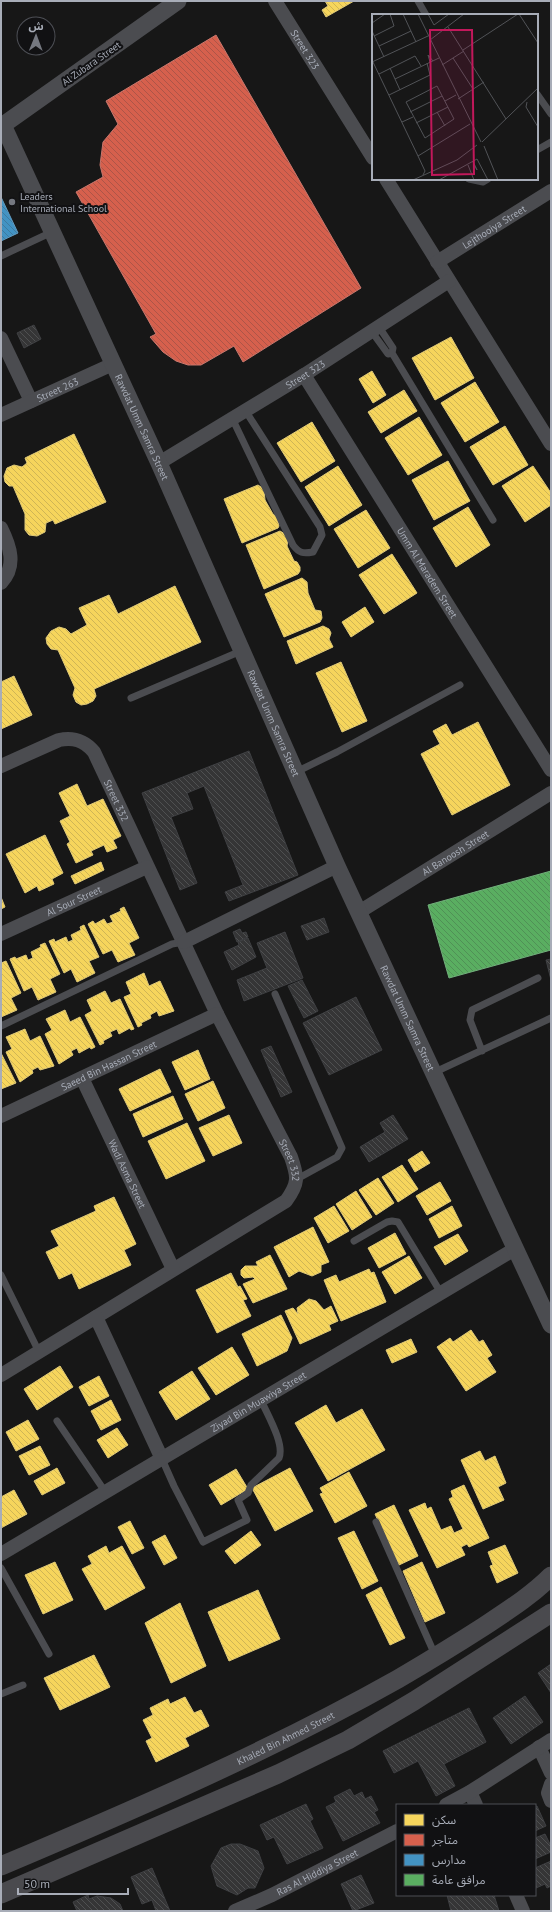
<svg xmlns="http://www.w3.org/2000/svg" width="552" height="1912" viewBox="0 0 552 1912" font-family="'PT Sans','Noto Sans Arabic',sans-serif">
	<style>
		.homes { fill: url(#homes-back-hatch); stroke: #dfc978 }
		.shops { fill: url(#shops-back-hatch); stroke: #c8776d }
		.schools { fill: url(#schools-back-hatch); stroke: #619bc0 }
		.public { fill: url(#public-back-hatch); stroke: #71ae7b }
		.building { fill: url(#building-back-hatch); stroke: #3f4043 }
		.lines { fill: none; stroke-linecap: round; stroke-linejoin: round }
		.service { stroke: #4b4c50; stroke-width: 7 }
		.minor { stroke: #4b4c50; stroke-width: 14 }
		.tertiary { stroke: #4b4c50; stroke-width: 17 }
		.secondary { stroke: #4a4a4e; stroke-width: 19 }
		.poi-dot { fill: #757880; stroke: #111113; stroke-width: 1.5 }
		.labels { text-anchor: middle; stroke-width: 4; stroke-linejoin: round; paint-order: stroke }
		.street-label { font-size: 10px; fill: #a8adb8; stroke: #111113 }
		.poi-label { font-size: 10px; fill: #a8adb8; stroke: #111113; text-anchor: start }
		.inset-road { fill: none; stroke: #515357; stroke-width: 1 }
		.view { fill: #c2185b; fill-opacity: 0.15; stroke: #c2185b; stroke-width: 2 }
		.inset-edge { fill: none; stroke: #a8adb8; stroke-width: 2 }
	</style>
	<defs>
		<pattern id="homes-back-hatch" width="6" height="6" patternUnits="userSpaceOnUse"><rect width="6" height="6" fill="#f6d55c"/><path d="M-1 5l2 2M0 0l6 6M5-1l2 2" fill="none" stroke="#cfb555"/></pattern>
		<pattern id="shops-back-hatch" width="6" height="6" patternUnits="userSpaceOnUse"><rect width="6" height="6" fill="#d6604d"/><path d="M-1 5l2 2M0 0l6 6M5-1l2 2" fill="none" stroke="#ad5548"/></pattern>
		<pattern id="schools-back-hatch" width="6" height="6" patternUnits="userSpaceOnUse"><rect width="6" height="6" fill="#4393c3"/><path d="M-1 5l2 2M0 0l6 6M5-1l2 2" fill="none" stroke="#3f7ba0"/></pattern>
		<pattern id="public-back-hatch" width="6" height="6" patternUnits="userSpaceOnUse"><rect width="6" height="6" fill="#5aae61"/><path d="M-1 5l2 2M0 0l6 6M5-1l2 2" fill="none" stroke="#509056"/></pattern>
		<pattern id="building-back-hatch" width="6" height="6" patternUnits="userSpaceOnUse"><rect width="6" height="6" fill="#353536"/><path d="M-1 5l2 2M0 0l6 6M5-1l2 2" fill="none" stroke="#4f5051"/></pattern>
	</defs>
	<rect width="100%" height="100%" fill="#171717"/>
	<path class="homes" d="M325 1H354L326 17 322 10 328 6Z
		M451 337 474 378 435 400 412 358Z
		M372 371 386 395 373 403 359 379Z
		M475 382 499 422 465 442 441 403Z
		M404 390 417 411 381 433 368 412Z
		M419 417 442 455 408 475 385 438Z
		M312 422 335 461 301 482 277 443Z
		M505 426 528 465 493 485 470 447Z
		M74 434 106 502 55 524 53 520 46 523 45 532 37 536 29 535 25 530V514L13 486H9L5 482 4 476 7 468 14 465 22 467 27 463 25 458Z
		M448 461 470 501 434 520 412 480Z
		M338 466 362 505 329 526 305 487Z
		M533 466 551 493V505L525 522 502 486Z
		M258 485 264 489 265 500 273 514 277 517 279 526 278 528 242 543 224 499Z
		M468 507 490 545 456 567 433 528Z
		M366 510 390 548 358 568 334 529Z
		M280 531 285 534 288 540 287 546 294 561 297 562 300 567V571L298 574 264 589 246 545Z
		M392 554 417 593 384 614 359 575Z
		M302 578 307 582 308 593 315 610 321 611 322 618 320 622 284 637 265 594Z
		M175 586 201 642 94 689 96 696 93 701 87 704 81 705 76 702 73 695 75 688 58 650 51 649 47 644 46 638 51 631 59 627 66 629 71 634 87 625 79 608 109 595 118 614Z
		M365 607 374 622 351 637 342 622Z
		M323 626 329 629 331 633 329 639 333 647 296 664 287 641Z
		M341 662 367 721 342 732 316 673Z
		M14 676 32 715 1 729V682Z
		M478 722 510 785 452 815 421 754 440 744 433 731 446 724 452 735Z
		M77 784 87 806 103 799 121 836 113 840 117 848 107 852 104 845 91 851 93 855 76 863 67 844 70 842 60 821 70 816 59 793Z
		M45 835 63 873 52 879 54 884 39 891 37 886 25 893 6 854Z
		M101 862 104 870 75 884 71 876Z
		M1 897 5 907 1 909Z
		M124 907 139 938 129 943 135 955 118 962 112 950 103 954 88 924 93 921 95 924 104 919 107 924 113 922 110 916 121 911 120 909Z
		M84 925 99 957 89 961 95 973 77 982 71 969 64 973 49 941 54 939 55 942 66 937 68 942 73 940 71 935 81 930 80 927Z
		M45 943 60 974 50 979 56 992 38 1000 32 987 24 991 10 959 15 957 16 959 26 955 28 960 33 958 31 952 41 947 40 945Z
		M6 961 21 993 11 998 17 1010 1 1017V963Z
		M144 973 149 986 160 981 174 1011 159 1016 157 1011 150 1015 151 1018 141 1023 142 1025 138 1027 124 997 131 994 126 982Z
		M105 991 111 1003 120 999 134 1029 131 1030 130 1028 119 1034 117 1029 110 1032 112 1036 103 1041 104 1043 100 1045 85 1015 92 1011 87 1000Z
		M65 1010 70 1022 80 1017 95 1047 91 1049 90 1047 79 1053 77 1048 71 1051 73 1055 59 1064 45 1034 52 1030 46 1019Z
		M25 1029 30 1041 40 1036 54 1066 40 1070 38 1067 32 1070 33 1073 20 1082 6 1052 12 1049 6 1037Z
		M198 1050 210 1079 185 1090 172 1062Z
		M1 1053 16 1083 1 1089Z
		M160 1069 171 1092 130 1111 119 1089Z
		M213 1081 225 1108 198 1121 185 1094Z
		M173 1096 183 1119 143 1137 133 1114Z
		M229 1115 242 1143 213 1156 199 1128Z
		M187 1123 205 1161 166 1179 148 1141Z
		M422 1151 430 1163 415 1172 408 1160Z
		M402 1165 418 1189 398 1202 382 1177Z
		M378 1178 394 1203 376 1215 359 1190Z
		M440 1182 451 1201 427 1215 416 1196Z
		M356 1191 372 1217 352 1230 336 1204Z
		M114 1197 136 1244 124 1250 131 1265 79 1289 72 1273 59 1279 46 1252 59 1246 51 1231 96 1211 94 1206Z
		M334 1206 349 1231 328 1243 314 1218Z
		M452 1206 462 1226 439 1238 429 1219Z
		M313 1227 329 1262 321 1265V1272L312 1276 299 1271 289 1277 274 1247Z
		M395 1233 406 1254 379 1268 368 1248Z
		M458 1234 468 1251 445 1265 434 1247Z
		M270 1255 287 1289 253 1303 243 1284 255 1279 253 1277 244 1278 241 1275V1270L245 1266H258L256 1262Z
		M409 1256 422 1278 395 1294 382 1272Z
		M369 1269 371 1273 374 1272 386 1302 341 1321 324 1280 336 1275 339 1282Z
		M231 1273 238 1287 240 1286 247 1299 243 1300 251 1316 217 1333 196 1290Z
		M309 1299 316 1301 324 1310 331 1306 338 1321 329 1325 331 1330 300 1344 285 1311 293 1308 298 1314 297 1308Z
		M281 1315 292 1338 287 1351 257 1366 242 1334Z
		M471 1330 479 1342 483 1340 492 1355 487 1358 496 1372 466 1391 437 1347 450 1338 453 1342Z
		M411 1339 417 1352 392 1363 386 1350Z
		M232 1347 249 1375 216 1395 198 1368Z
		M60 1366 73 1387 37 1410 24 1389Z
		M192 1371 210 1399 176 1420 159 1392Z
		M99 1376 109 1396 89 1406 79 1387Z
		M111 1400 121 1420 101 1430 91 1411Z
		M326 1405 336 1423 362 1409 385 1450 328 1481 295 1423Z
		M28 1420 39 1439 16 1451 6 1432Z
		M117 1428 128 1445 108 1458 97 1440Z
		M40 1446 50 1465 29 1475 19 1456Z
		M480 1451 485 1461 495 1456 506 1483 498 1487 504 1500 483 1509 461 1460Z
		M57 1468 65 1483 42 1495 34 1481Z
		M290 1468 313 1511 275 1531 252 1488Z
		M236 1469 248 1489 221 1505 209 1485Z
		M349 1472 367 1506 335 1523 320 1494 323 1493 320 1488Z
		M464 1485 489 1538 469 1547 467 1544 461 1547 465 1555 437 1568 409 1510 425 1503 427 1509 431 1507 441 1530 451 1526 454 1533 463 1529 449 1499 453 1497 451 1491Z
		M14 1490 27 1514 1 1528V1497Z
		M394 1505 418 1556 399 1565 375 1514Z
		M130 1521 144 1548 132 1554 118 1527Z
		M251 1531 261 1545 235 1564 225 1551Z
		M354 1531 378 1581 362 1589 338 1538Z
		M165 1535 177 1558 164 1565 152 1542Z
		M505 1545 518 1573 497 1583 490 1566 493 1565 488 1552Z
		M106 1546 109 1553 122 1546 145 1588 105 1610 82 1569 92 1564 88 1556Z
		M55 1562 73 1600 43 1614 25 1575Z
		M422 1562 445 1613 425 1622 403 1571Z
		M381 1587 405 1638 390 1645 366 1595Z
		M258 1590 280 1639 229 1661 208 1612Z
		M180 1603 206 1666 171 1683 145 1623Z
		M94 1655 110 1687 60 1710 44 1678Z
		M185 1697 194 1713 201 1710 209 1726 185 1738 189 1746 156 1762 146 1741 152 1738 143 1720 153 1715 150 1708 168 1699 170 1704Z"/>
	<path class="shops" d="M216 35 361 288 243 362 234 346 201 365H188L176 361 163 352 150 337 156 334 76 192 103 177 100 165 103 142 118 124 106 101Z"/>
	<path class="schools" d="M1 197 18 233 1 241Z"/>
	<path class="public" d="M551 871V950L449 978 428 905Z"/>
	<path class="building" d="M34 325 41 339 24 348 17 333Z
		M249 751 298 875 229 901 225 892 243 885 204 786 187 793 193 809 171 817 197 883 180 890 142 793Z
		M324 918 329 932 307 940 301 926Z
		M240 929 242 933 246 932 248 937 237 942 233 932Z
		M285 932 303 978 244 1001 237 980 267 968 257 943Z
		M248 938 256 957 232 970 224 952 239 945 238 942Z
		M551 959V980L546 960Z
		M302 980 318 1011 304 1018 288 986Z
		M356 997 382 1050 329 1075 303 1023Z
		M271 1046 292 1092 281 1097 261 1050Z
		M393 1115 408 1139 369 1162 360 1147 385 1132 380 1123Z
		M551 1664V1693L538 1673Z
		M525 1696 543 1722 511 1744 493 1718Z
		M469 1708 486 1742 444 1764 455 1786 436 1796 418 1761 394 1773 383 1751Z
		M350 1789 354 1796 362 1792 365 1799 371 1796 378 1810 374 1812 380 1823 343 1841 326 1807 336 1802 334 1797Z
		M306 1804 313 1819 310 1821 323 1848 287 1864 274 1837 267 1840 260 1825Z
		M537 1806 546 1826 535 1831V1807Z
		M545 1834 551 1846V1852L535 1859V1838Z
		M231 1844H240L258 1851 264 1868 255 1888H248L237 1895 217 1886 211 1866 221 1848Z
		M551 1861V1886L547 1888 545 1884 536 1888 535 1868Z
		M152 1868 170 1911H156L152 1900 142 1904 131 1877Z
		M361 1875 374 1903 353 1911 341 1884Z
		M88 1895 89 1899 97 1896 111 1898 120 1904 123 1911H77L73 1902Z
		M447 1895H494L499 1911H451Z"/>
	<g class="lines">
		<path class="service" d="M418 1 426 15
			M537 94 551 114
			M537 150 551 142
			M469 179 483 182 488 179
			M1 256 52 232
			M379 327 393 348 392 353 493 520
			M372 332 388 354 392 353
			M232 418 293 545C299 553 303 554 313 552L322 535 320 527 245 410
			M131 698 241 651
			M296 772 337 752 460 685
			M275 994 342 1148 337 1157 297 1179
			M1 1026 172 944 184 942
			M482 1051 470 1020 472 1010 538 978
			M433 1073 551 1018
			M354 1241 387 1222 392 1221 398 1222 441 1293
			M1 1275 39 1352
			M57 1421 106 1493
			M162 1459 174 1486 203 1542 247 1520 238 1500 248 1493 251 1485 279 1458C285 1444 267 1414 261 1400
			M376 1522 435 1655
			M1 1568 49 1654
			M1 1694 23 1685"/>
		<g class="minor">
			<path id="s1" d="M275 1 373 158"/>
			<path d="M386 179 551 444"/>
			<path id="s2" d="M437 262 551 191"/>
			<path d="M1 338 31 401"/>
			<path id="s3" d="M304 375 551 770"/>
			<path id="s4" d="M1 415 113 364"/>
			<path id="s5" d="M159 463 304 375 449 281"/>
			<path d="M1 528C10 546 17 566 1 583"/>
			<path id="s6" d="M1 766 59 740C73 737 84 740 94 752L217 1014 291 1157C298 1177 299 1183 286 1201L1 1375"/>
			<path id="s7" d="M359 912 551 793"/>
			<path id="s8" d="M1 934 147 867"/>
			<path d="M184 942 337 866"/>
			<path id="s9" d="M82 1078 173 1269"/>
			<path id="s10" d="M1 1116 217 1014"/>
			<path d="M96 1317 162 1459"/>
			<path id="s11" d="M1 1554 515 1249"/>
			<path d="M539 1747 551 1773"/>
			<path d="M551 1784 548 1793 551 1801"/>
			<path d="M470 1792 476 1805"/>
			<path d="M446 1805 470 1792 551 1740"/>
			<path d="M516 1895 523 1911"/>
			<path id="s12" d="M235 1911 272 1895 397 1831"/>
		</g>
		<path class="tertiary" id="s13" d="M178 1 3 125 159 463 337 866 551 1325"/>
		<g class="secondary">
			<path id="s14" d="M1 1866C136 1809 270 1751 398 1679 427 1662 455 1645 483 1627 507 1611 531 1596 551 1576"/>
			<path d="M1 1894 278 1774 348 1740 414 1701 551 1613"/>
		</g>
	</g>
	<circle class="poi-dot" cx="12" cy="202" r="4"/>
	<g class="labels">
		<g class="street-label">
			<text dy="4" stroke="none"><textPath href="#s1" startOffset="57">Street 323</textPath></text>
			<text transform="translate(91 63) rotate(-35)" y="4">Al Zubara Street</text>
			<text dy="4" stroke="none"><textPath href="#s2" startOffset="67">Lejthooiya Street</textPath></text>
			<text dy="4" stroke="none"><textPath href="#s5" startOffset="171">Street 323</textPath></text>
			<text dy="4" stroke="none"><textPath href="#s4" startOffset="62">Street 263</textPath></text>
			<text dy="4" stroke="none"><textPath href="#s13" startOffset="547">Rawdat Umm Samra Street</textPath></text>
			<text dy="4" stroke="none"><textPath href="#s3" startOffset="233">Umm Al Maradem Street</textPath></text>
			<text dy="4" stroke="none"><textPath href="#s13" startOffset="871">Rawdat Umm Samra Street</textPath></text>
			<text dy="4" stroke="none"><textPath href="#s6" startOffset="156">Street 332</textPath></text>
			<text dy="4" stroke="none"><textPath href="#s7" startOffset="113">Al Banoosh Street</textPath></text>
			<text dy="4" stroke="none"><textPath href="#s8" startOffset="80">Al Sour Street</textPath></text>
			<text dy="4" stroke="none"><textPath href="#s13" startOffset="1195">Rawdat Umm Samra Street</textPath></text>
			<text dy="4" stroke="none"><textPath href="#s10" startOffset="119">Saeed Bin Hassan Street</textPath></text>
			<text dy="4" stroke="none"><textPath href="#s6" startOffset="556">Street 332</textPath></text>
			<text dy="4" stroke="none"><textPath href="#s9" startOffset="106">Wadi Asma Street</textPath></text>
			<text dy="4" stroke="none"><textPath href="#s11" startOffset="299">Ziyad Bin Muawiya Street</textPath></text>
			<text dy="4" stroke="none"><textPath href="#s14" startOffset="312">Khaled Bin Ahmed Street</textPath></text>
			<text dy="4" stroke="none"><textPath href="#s12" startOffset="91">Ras Al Hiddiya Street</textPath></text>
		</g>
		<g class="poi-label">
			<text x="20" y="200">Leaders<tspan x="20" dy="12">International School</tspan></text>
		</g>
	</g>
	<g transform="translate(372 14)">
		<rect width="166" height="166" fill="#171717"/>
		<path class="inset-road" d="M31 0 44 28M46 0 109 128M56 0 62 11 77 0M147 0 166 29M0 9 13 0M76 13 134 105M0 17 12 43M2 22 22 12 18 0M58 26 92 0M7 32 39 17M91 36 146 0M81 44 101 75M0 46 46 142 53 157 51 161M0 48 56 22M58 48 56 41 61 47M70 51 92 37M18 54 28 76M7 60 43 42 49 52M23 65 67 44M65 72 82 105 53 124 34 88ZM17 81 58 61 55 49M86 85 112 68M73 87 84 81M155 88 154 93 166 113M38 98 70 82M65 98 73 112M30 108 41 103M44 109 76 93M110 128 166 74M112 132 126 166M46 142 98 110M101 148 105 156 102 150M96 151 102 166M41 166 85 146 105 131M67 166 105 145 116 166"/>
		<path class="view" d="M58 16H100L102 160 60 161Z"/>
		<rect width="166" height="166" class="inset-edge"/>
	</g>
	<rect width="552" height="1912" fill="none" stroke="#a8adb8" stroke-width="4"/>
	<rect x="396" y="1804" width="140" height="92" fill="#111113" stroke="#4d4f55"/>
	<rect x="404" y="1814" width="20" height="12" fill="#f6d55c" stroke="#4d4f55"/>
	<text x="432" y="1824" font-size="12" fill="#a8adb8">سكن</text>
	<rect x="404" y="1834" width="20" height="12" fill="#d6604d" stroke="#4d4f55"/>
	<text x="432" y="1844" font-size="12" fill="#a8adb8">متاجر</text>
	<rect x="404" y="1854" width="20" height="12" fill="#4393c3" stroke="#4d4f55"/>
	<text x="432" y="1864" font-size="12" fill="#a8adb8">مدارس</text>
	<rect x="404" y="1874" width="20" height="12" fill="#5aae61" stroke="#4d4f55"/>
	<text x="432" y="1884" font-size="12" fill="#a8adb8">مرافق عامة</text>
	<g transform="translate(36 36) rotate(1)"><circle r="19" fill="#111113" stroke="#4d4f55"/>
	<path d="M0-3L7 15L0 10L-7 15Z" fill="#757880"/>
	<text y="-6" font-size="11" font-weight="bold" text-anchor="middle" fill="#a8adb8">ش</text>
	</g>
	<path d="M18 1888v6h110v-6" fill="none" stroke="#a8adb8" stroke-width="2"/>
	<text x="24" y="1888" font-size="12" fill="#a8adb8" stroke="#111113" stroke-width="3" paint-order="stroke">50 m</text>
</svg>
